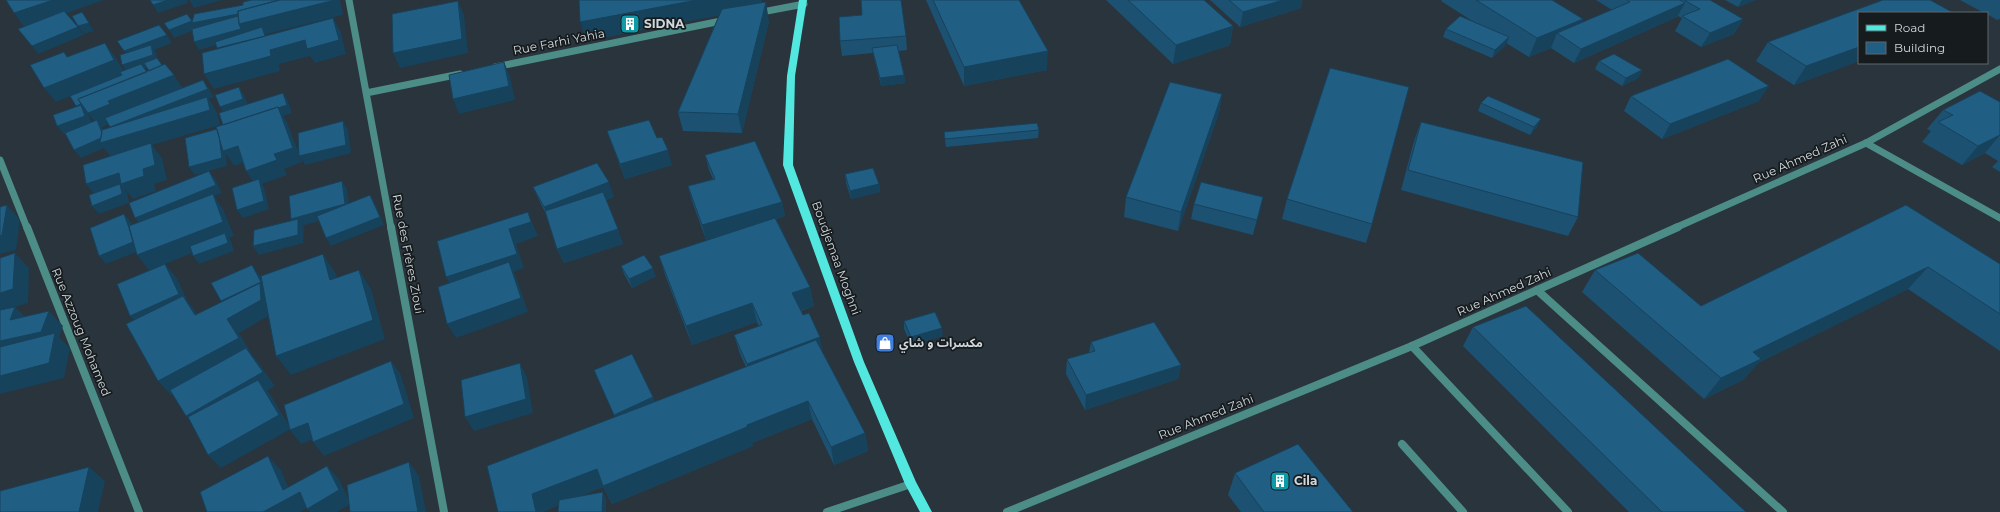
<svg xmlns="http://www.w3.org/2000/svg" width="2000" height="512" viewBox="0 0 2000 512" font-family="Montserrat,'Noto Sans Arabic',sans-serif">
	<style>
		.lines { fill: none; stroke-linecap: round; stroke-linejoin: round }
		.service { stroke: #4d8d88; stroke-width: 8 }
		.minor-far1 { stroke: #4d8d88; stroke-width: 7 }
		.minor { stroke: #4d8d88; stroke-width: 8 }
		.tertiary-far1 { stroke: #4d8d88; stroke-width: 7 }
		.tertiary { stroke: #4d8d88; stroke-width: 8 }
		.primary { fill: #52e8df; fill-rule: evenodd }
		.wall { fill: #1c5172 }
		.shaded-wall { fill: #17425c }
		.building { fill: #215e84; stroke: #17425c }
		.labels { text-anchor: middle; stroke-width: 3.5; stroke-linejoin: round; paint-order: stroke }
		.poi-label { font-size: 12px; font-weight: bold; fill: #d1d8dd; stroke: #161b1e; text-anchor: start }
		.street-label { font-size: 12px; fill: #d1d8dd; stroke: #161b1e }
	</style>
	<rect width="100%" height="100%" fill="#29343c"/>
	<g class="lines">
		<path class="service" d="M1402 444 1463 512"/>
		<path class="minor-far1" d="M349 0 391 228
			M757 13 804 4
			M495 67 726 20
			M366 93 460 74
			M1866 143 2000 218
			M0 160 27 228"/>
		<path class="minor" d="M27 227 139 512
			M391 227 444 512
			M1537 290 1783 512
			M1412 346 1568 512
			M827 512 911 484"/>
		<path class="tertiary-far1" d="M1675 228 1866 143 2000 69"/>
		<path class="tertiary" d="M1007 512 1412 346 1678 227"/>
		<path class="primary" d="M799 0H807L795 76 793 165 864 362 916 482 932 512H920L905 484 854 362 783 165 787 76Z"/>
	</g>
	<path class="wall" d="M579 0H761L769 21 742 133 683 131 678 112 719 15 586 41Z
		M926 0H1019L1047 70 964 86Z
		M1106 0H1204L1233 26 1230 45 1173 64Z
		M1210 0H1302L1301 8 1240 27Z
		M1442 0H1552L1583 19 1581 23 1612 10 1596 0H1680L1682 1V0H1710L1743 19 1734 34 1701 47 1675 31 1682 18 1678 16 1677 17 1574 63 1551 48 1529 57 1506 43V45L1492 58 1443 37 1446 29 1474 22 1441 1Z
		M1725 0H1756L1738 7Z
		M1883 0H1930L1952 12 1951 13H1859V61L1794 85 1756 61 1768 42Z
		M1960 0H2000V19L1997 20 1987 14V13H1984Z
		M862 15 906 36 907 50 898 51 904 75 905 83 881 86 873 53 842 56 840 41Z
		M1599 61 1642 70 1638 78 1622 86 1595 69Z
		M1222 94 1219 113 1178 231 1124 217 1126 197Z
		M1631 96 1759 101 1662 139 1624 111Z
		M2000 102V172L1992 167 1998 161 1985 153 1962 165 1922 142 1931 131 1927 129 1943 110Z
		M1481 103 1537 127 1530 135 1478 111Z
		M1421 122 1578 217 1568 236 1401 190 1414 141Z
		M1039 130 1038 138 946 147 945 140 944 132Z
		M607 131 657 138 672 165 625 179Z
		M705 155 782 202 785 216 776 219 810 287 814 306 801 311 865 433 868 451 834 465 812 419 752 443 753 446 612 504 603 487 583 495 606 499 559 505 542 512H498L615 417 594 370 653 397 655 402 746 367 740 354 734 335 759 326 757 322 692 345 665 275 659 256 733 232 706 240 692 201 688 186 713 179 709 170Z
		M845 174 879 184 880 192 851 199 846 183Z
		M533 187 614 197 606 200 623 244 564 263 557 249 546 214 540 202Z
		M1263 197 1253 235 1191 219 1194 204Z
		M1287 199 1372 224 1366 243 1282 219Z
		M1906 205 2000 264V351L1908 289 1758 363 1743 380 1704 399 1582 292 1595 270 1701 306Z
		M621 266 656 276 632 288 624 274Z
		M904 321 943 336 911 345 904 329Z
		M1473 327 1746 512H1629L1463 346Z
		M1091 342 1181 365 1178 379 1085 410 1066 374 1067 359 1089 353Z
		M1235 473 1353 512H1241L1228 495Z"/>
	<path class="shaded-wall" d="M53 0H104L25 28 14 13Z
		M168 0H187L188 3 158 13 153 5Z
		M189 0H222L194 8Z
		M335 0H340L343 15 266 34 271 46 246 37 199 50 194 42 197 29 174 38 169 30 192 21V22L279 6Z
		M697 0H761L763 7 586 41 580 22Z
		M1283 0H1302L1301 8 1240 27 1243 12Z
		M1742 0H1756L1738 7Z
		M458 1 464 15 468 53 400 68 393 53Z
		M766 2 769 21 742 133 738 114Z
		M1685 3 1677 17 1574 63 1581 49Z
		M82 12 87 20 94 31 84 34 78 26Z
		M333 18 341 32 346 54 315 63 310 56 279 64 280 71 214 89 204 74 270 50Z
		M1583 19 1574 37 1557 33 1551 48 1529 57 1537 38Z
		M1743 19 1734 34 1701 47 1710 33Z
		M1233 26 1230 45 1173 64 1176 45Z
		M78 27 84 35 38 54 32 46Z
		M167 35 172 43 154 50 156 53 159 64 128 73 122 65 130 59 124 51Z
		M1509 37 1506 45 1492 58 1495 50Z
		M105 43 116 58 125 74 56 102 44 88Z
		M1859 47V61L1794 85 1806 66Z
		M1048 51 1047 70 964 86V67Z
		M504 62 510 76 515 100 459 114 453 99Z
		M1642 70 1638 78 1622 86 1626 78Z
		M174 75 184 90 121 119 102 127 108 141 110 127 203 80 214 97 209 99 217 112 220 125 152 145 162 158 167 180 154 184 156 191 133 199 125 189V190L127 192 129 203 99 214 92 206 98 198 86 184 112 158 104 148 81 158 74 150 99 128 88 113 92 124 64 134 57 126 83 114 76 106 150 76Z
		M904 75 905 83 881 86 880 78Z
		M1769 86 1759 101 1662 139 1670 124Z
		M239 87 244 95 249 107 225 115 220 107Z
		M283 93 288 101 292 113 283 116 287 122 300 156 343 121 348 129 351 153 305 165 300 157 302 162 284 169 287 175 262 184 264 187 269 209 243 218 237 210 256 186 246 171 274 154 278 108Z
		M1222 94 1219 113 1178 231 1181 212Z
		M1541 119 1537 127 1530 135 1534 127Z
		M218 129 238 146 248 161 234 166 226 154 227 166 209 171 215 179 222 193 214 196 223 209 234 236 229 238 231 241 234 251 199 264 193 256 227 239 165 264 177 278 188 302 195 311 207 330H144L130 316 165 264 149 270 137 255 142 226 135 218 209 171 195 175 189 167Z
		M2000 135 1985 153 1962 165 1978 146Z
		M668 150 672 165 625 179 620 164Z
		M342 181 347 189 350 212 302 226 304 227 303 243 259 255 253 246 297 227 291 219Z
		M609 182 614 197 550 222 544 207Z
		M879 184 880 192 851 199 850 191Z
		M370 195 375 204 384 225 331 246 326 238Z
		M1263 197 1260 212 1253 235 1257 220Z
		M782 202 785 216 706 240 702 225Z
		M7 205 20 220 16 250 0 254V236Z
		M528 212 534 227 538 236 516 244 524 268 514 272 516 277 528 312 456 338 447 324 454 292 446 277 509 229Z
		M124 214 131 222 141 250 106 264 99 256Z
		M618 229 623 244 564 263 557 249Z
		M15 253 29 268 28 303 15 307 30 322 25 334 0 312V293Z
		M323 254 336 274 343 299 330 280Z
		M252 265 258 273 267 290 272 314 239 333 251 353H250L258 362 275 386 267 391 270 394 291 429 221 468 208 455 199 430 186 416 250 353 171 395 158 381 227 319V309L221 301Z
		M1928 267 1908 289 1758 363 1743 380 1704 399 1721 378 1753 352Z
		M653 268 656 276 632 288 629 279Z
		M359 270 371 289 385 339 291 375 276 356Z
		M810 287 814 306 796 312 792 293Z
		M752 303 757 322 692 345 686 326Z
		M49 311 63 326 59 337 70 348 64 378 0 394V341Z
		M942 328 943 336 911 345V337Z
		M820 337 823 356 752 383 747 364Z
		M391 361 401 375 414 418 324 456 313 442Z
		M520 363 527 377 533 413 474 431 465 417Z
		M1181 365 1178 379 1085 410 1086 395Z
		M653 397 659 411 620 429 614 415Z
		M808 401 812 419 752 443 753 446 612 504 603 487 542 512H536L532 494 597 469 747 425Z
		M308 423 319 437 301 444 290 430Z
		M865 433 868 451 834 465 831 447Z
		M268 456 281 470 292 496 300 492 312 505 300 512H263L283 490Z
		M409 462 419 476 426 512H418Z
		M327 466 339 479 351 504 337 512H310L307 509Z
		M89 467 105 481 98 512H79Z
		M603 492 606 499V512H602Z"/>
	<path class="building" d="M6 0H53L14 13Z
		M150 0H168L153 5Z
		M252 0H279L238 11V14L192 23 194 14 243 5V2Z
		M280 0H335L239 24 238 11Z
		M579 0H697L580 22Z
		M861 0H901L906 36 840 41 839 17 862 15Z
		M933 0H1019L1048 51 964 67Z
		M1128 0H1204L1233 26 1176 45Z
		M1229 0H1283L1243 12Z
		M1476 0H1552L1583 19 1537 38Z
		M1627 0H1680L1685 3 1581 49 1557 33 1630 2Z
		M1684 0H1710L1743 19 1710 33 1682 16 1700 9Z
		M1883 0H1930L1952 12 1950 13H1859V47L1806 66 1768 42Z
		M458 1 462 39 393 53 392 14Z
		M766 2 738 114 678 112 722 9Z
		M64 11 78 27 32 46 18 29Z
		M82 12 89 23 78 26 72 16Z
		M187 14 192 21 169 30 164 23Z
		M238 16 239 24 241 29 194 42 192 29Z
		M1460 16 1509 37 1495 50 1446 29Z
		M333 18 339 40 307 49 305 40 270 50 271 56 204 74 202 53Z
		M159 25 167 35 124 51 117 41Z
		M262 27 265 36 217 48 215 42Z
		M105 43 114 60 44 88 30 65 64 52 67 57Z
		M151 45 153 55 122 65 120 55Z
		M897 45 904 75 880 78 872 48Z
		M1614 54 1642 70 1626 78 1599 61Z
		M157 58 162 65 149 71 144 63Z
		M1728 59 1769 86 1670 124 1631 96Z
		M504 62 509 86 453 99 449 75Z
		M141 64 147 72 78 99 81 104 76 106 70 96 122 75 120 72Z
		M165 64 174 75 108 101 110 104 88 113 78 99Z
		M1330 68 1409 87 1372 224 1287 199Z
		M203 80 208 89 110 127 105 118Z
		M1170 82 1222 94 1181 212 1126 197Z
		M239 87 243 99 220 107 215 95Z
		M1980 91 2000 102V135L1978 146 1938 122 1953 115 1943 110Z
		M283 93 287 105 278 108V107L223 125 219 113Z
		M1488 96 1541 119 1534 127 1481 103Z
		M207 97 210 110 100 143 102 130Z
		M81 105 85 116 57 126 53 115Z
		M278 107 293 148 274 154 277 160 246 171 238 146 223 151 216 127Z
		M97 120 102 133 101 138 74 150 65 133Z
		M649 120 657 138 662 137 668 150 620 164 607 131Z
		M343 121 346 145 299 156 298 133Z
		M1421 122 1583 162 1578 217 1408 170Z
		M1037 123 1039 130 945 139 944 132Z
		M217 129 219 136 222 158 189 167 185 138Z
		M755 141 782 202 702 225 688 186 715 179 705 155Z
		M151 143 155 165 143 169 144 176 121 184 119 173 86 184 83 165Z
		M597 163 609 182 544 207 533 187Z
		M873 168 879 184 850 191 845 174Z
		M209 171 216 185 135 218 129 203Z
		M259 179 264 201 237 210 232 188Z
		M342 181 345 204 291 219 289 196Z
		M1201 182 1263 197 1257 220 1194 204Z
		M120 184 122 194 92 206 89 195Z
		M603 192 618 229 557 249 545 211Z
		M213 194 223 222 137 255 129 226Z
		M370 195 380 217 326 238 317 216Z
		M7 205 2 235 0 236V207Z
		M1906 205 2000 264V314L1928 267 1753 352 1761 359 1721 378 1595 270 1638 253 1701 306Z
		M528 212 531 222 509 229 517 254 446 277 437 241Z
		M124 214 129 228 133 242 99 256 90 228Z
		M775 218 810 287 792 293 803 315 809 313 820 337 747 364 734 335 762 325 752 303 686 326 659 256Z
		M298 219V235L253 246 254 230Z
		M225 233 228 243 193 256 190 246Z
		M15 253 13 289 0 293V258Z
		M323 254 330 280 359 270 373 320 276 356 261 276Z
		M644 255 653 268 629 279 621 266Z
		M509 262 521 298 447 324 438 287Z
		M165 264 179 294 130 316 117 284Z
		M252 265 261 282 221 301 211 283Z
		M260 283 261 300 227 319 239 338 158 381 126 324 183 296 195 315Z
		M1526 306 1746 512H1662L1473 327Z
		M15 307 10 320 49 311 41 332 0 341V310Z
		M935 312 942 328 911 337 904 321Z
		M1154 322 1181 365 1086 395 1067 359 1095 351 1091 342Z
		M55 333 49 363 0 376V347Z
		M816 340 865 433 831 447 808 401 747 425V427L603 486 597 469 532 494 536 512H498L487 466Z
		M246 348 263 372 186 416 170 390Z
		M632 354 653 397 614 415 594 370Z
		M391 361 404 404 313 442 308 423 290 430 284 405Z
		M520 363 526 399 465 417 461 380Z
		M258 380 279 415 208 455 188 417Z
		M1298 444 1353 512H1264L1235 473Z
		M268 456 283 490 327 466 339 490 307 509 300 492 263 512H207L200 492Z
		M409 462 418 512H350L347 485Z
		M89 467 79 512H0V491Z
		M603 492 602 512H558L559 500Z"/>
	<defs>
		<symbol id="building-square" viewBox="-11 -11 22 22"><rect x="-9" y="-9" width="18" height="18" rx="4" fill="#0f9aa8" stroke="#161b1e"/><path d="M-4-6H4V6H1V3H-1V6H-4ZM-2.5-4.3h1.7v1.8h-1.7ZM.8-4.3h1.7v1.8H.8ZM-2.5-1h1.7V.8h-1.7ZM.8-1h1.7V.8H.8Z" fill="#fff"/></symbol>
		<symbol id="shop-square" viewBox="-11 -11 22 22"><rect x="-9" y="-9" width="18" height="18" rx="4" fill="#3f7fe0" stroke="#161b1e"/><path d="M-5-2.5h2.3a2.7 3.5 0 0 1 5.4 0H5L5.5 6h-11ZM-1.5-2.5h3a1.5 2.3 0 0 0-3 0Z" fill="#fff"/></symbol>
	</defs>
	<g fill-rule="evenodd">
		<use href="#building-square" x="619" y="13" width="22" height="22"/>
		<use href="#shop-square" x="874" y="332" width="22" height="22"/>
		<use href="#building-square" x="1269" y="470" width="22" height="22"/>
	</g>
	<g class="labels">
		<g class="poi-label">
			<text x="644" y="28">SIDNA</text>
			<text x="899" y="347">مكسرات و شاي</text>
			<text x="1294" y="485">Cila</text>
		</g>
		<g class="street-label">
			<text transform="translate(559 42) rotate(-11)" y="4">Rue Farhi Yahia</text>
			<text transform="translate(1800 159) rotate(-24)" y="4">Rue Ahmed Zahi</text>
			<text transform="translate(408 254) rotate(79)" y="4">Rue des Frères Zioui</text>
			<text transform="translate(836 258) rotate(70)" y="4">Boudjemaa Moghni</text>
			<text transform="translate(1504 292) rotate(-24)" y="4">Rue Ahmed Zahi</text>
			<text transform="translate(81 332) rotate(68)" y="4">Rue Azzoug Mohamed</text>
			<text transform="translate(1206 417) rotate(-22)" y="4">Rue Ahmed Zahi</text>
		</g>
	</g>
	<rect x="1858" y="12" width="130" height="52" fill="#161b1e" stroke="#61676a"/>
	<rect x="1866" y="25" width="20" height="6" fill="#52e8df" stroke="#61676a"/>
	<text x="1894" y="32" font-size="12" fill="#d1d8dd">Road</text>
	<rect x="1866" y="42" width="20" height="12" fill="#215e84" stroke="#61676a"/>
	<text x="1894" y="52" font-size="12" fill="#d1d8dd">Building</text>
</svg>
